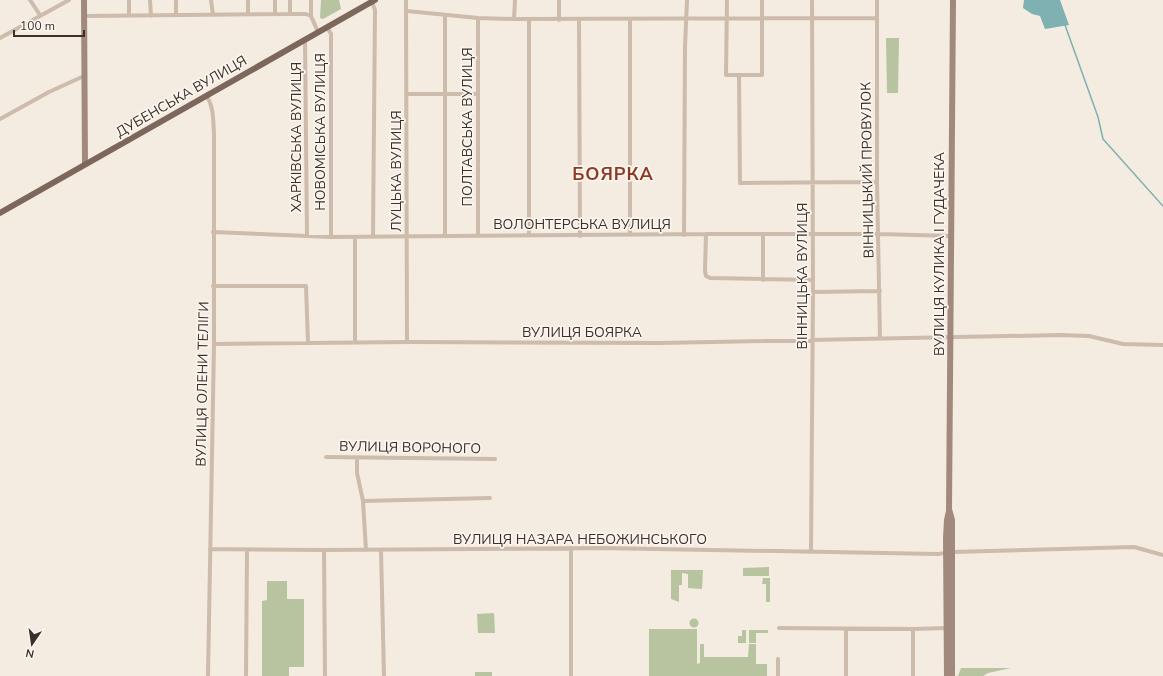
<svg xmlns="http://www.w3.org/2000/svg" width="1163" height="676" viewBox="0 0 1163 676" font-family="'Nunito Sans',sans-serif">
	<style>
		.green { fill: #b8c4a0 }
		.water { fill: #7fb0b2 }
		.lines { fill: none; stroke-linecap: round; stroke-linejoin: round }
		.stream { stroke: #7fb0b2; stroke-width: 1.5 }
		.minor { stroke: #cdbbac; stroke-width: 4 }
		.secondary { stroke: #a18a7d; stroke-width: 6 }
		.primary { stroke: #7d675c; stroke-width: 6 }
		.labels { text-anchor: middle; stroke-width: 3.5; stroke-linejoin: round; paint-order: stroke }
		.street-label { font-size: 14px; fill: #3b302b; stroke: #fbf5ee }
		.district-label { font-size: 18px; font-weight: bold; letter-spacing: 1px; fill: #8c3b22; stroke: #fbf5ee }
	</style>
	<rect width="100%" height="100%" fill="#f4ebe1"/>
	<path class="green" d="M321 0H339L341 9 323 19 320 18Z
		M886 38H899L898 93H887Z
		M769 567V576H743V568Z
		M671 570H703L702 589 688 588V574L682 573V585H679V602L671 599Z
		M763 578H770V602H766V584H762Z
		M267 581H287V599H304V667H289V676H262V601L267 600Z
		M494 613 495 633H478L477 614Z
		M689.5 623a4.5 4.5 0 1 1 9 0a4.5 4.5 0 1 1-9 0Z
		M649 629H697V664L700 663V644H704V657H748L749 644H756V664H767V676H649Z
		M742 630H746V643H738V636H742Z
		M749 630H768V633H756V643H749Z
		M961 668H1011L988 673 983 676H958Z
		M475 672H492V676H475Z"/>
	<path class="water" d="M1024 0H1060L1069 25 1045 29 1040 16 1032 14 1023 8Z"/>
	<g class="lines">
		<path class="stream" d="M1065 25 1098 117 1103 139 1163 206"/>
		<path class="minor" d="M30 0 40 15
			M150 0 151 16
			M176 0V15
			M211 0 213 15
			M248 0V14
			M311 0V16L318 32
			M406 0 407 342
			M727 0 726 75H739L740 183 877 182
			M877 0V182L880 339
			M372 2 375 10 373 236
			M407 11 478 18 514 19 877 18
			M275 14V0
			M290 14V0
			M445 15V236
			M84 16 290 14H306L311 16
			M129 16V0
			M478 18V236
			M514 19 515 0
			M630 19V235
			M529 20V235
			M559 20V0
			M579 20 580 236
			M327 27 331 34V237
			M0 38 69 0
			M305 40 307 235
			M739 75H762V0
			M407 94H478
			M206 95C214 107 213 119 214 134V344L208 676
			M0 119 49 92 84 76
			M213 232 331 237 706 234H879L952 236
			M706 234 705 271 706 276 710 278 813 280
			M684 235 685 47 687 0
			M355 237V343
			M763 280V234
			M213 286H306L308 343
			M813 292 880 291
			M214 344 411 342 660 343 1060 335 1089 336 1123 344 1163 345
			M326 457 495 459
			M357 459V473L363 501 366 550
			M363 501 490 498
			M571 548V676
			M210 549 324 550 601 548 938 554 952 552 1134 547 1163 555
			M324 550 325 676
			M381 550 384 676
			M811 552 813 292 812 0
			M779 628 913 629 947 628
			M246 676 247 550
			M778 676V659
			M846 676V629
			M913 676V629"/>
		<path class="secondary" d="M84 0 85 163
			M947 676 946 538 947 520 949 511
			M952 676V520L949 509 953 0"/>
		<path class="primary" d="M0 213 375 0"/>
	</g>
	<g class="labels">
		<g class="street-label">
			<text transform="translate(181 96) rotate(-30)" y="5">ДУБЕНСЬКА ВУЛИЦЯ</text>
			<text transform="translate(467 127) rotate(-90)" y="5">ПОЛТАВСЬКА ВУЛИЦЯ</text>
			<text transform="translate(320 132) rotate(-90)" y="5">НОВОМІСЬКА ВУЛИЦЯ</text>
			<text transform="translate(296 137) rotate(-90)" y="5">ХАРКІВСЬКА ВУЛИЦЯ</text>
			<text transform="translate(867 170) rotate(-91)" y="5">ВІННИЦЬКИЙ ПРОВУЛОК</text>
			<text transform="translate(396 171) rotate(-90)" y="5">ЛУЦЬКА ВУЛИЦЯ</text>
			<text x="582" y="229">ВОЛОНТЕРСЬКА ВУЛИЦЯ</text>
			<text transform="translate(939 254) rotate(-90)" y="5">ВУЛИЦЯ КУЛИКА І ГУДАЧЕКА</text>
			<text transform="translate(802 276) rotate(-90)" y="5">ВІННИЦЬКА ВУЛИЦЯ</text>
			<text x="582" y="337">ВУЛИЦЯ БОЯРКА</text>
			<text transform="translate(202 384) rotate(-89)" y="5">ВУЛИЦЯ ОЛЕНИ ТЕЛІГИ</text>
			<text transform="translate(410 447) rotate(1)" y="5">ВУЛИЦЯ ВОРОНОГО</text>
			<text x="580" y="544">ВУЛИЦЯ НАЗАРА НЕБОЖИНСЬКОГО</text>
		</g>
		<g class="district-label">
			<text x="613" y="180">БОЯРКА</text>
		</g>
	</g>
	<g transform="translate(32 644) rotate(193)" stroke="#fbf5ee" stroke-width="3" paint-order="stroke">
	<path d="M0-3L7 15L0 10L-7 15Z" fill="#3b302b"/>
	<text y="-6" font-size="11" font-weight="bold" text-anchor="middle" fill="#3b302b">N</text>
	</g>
	<path d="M14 30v6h70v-6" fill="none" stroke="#3b302b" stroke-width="2"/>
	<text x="20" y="30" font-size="12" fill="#3b302b" stroke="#fbf5ee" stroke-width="3" paint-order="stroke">100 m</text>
</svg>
